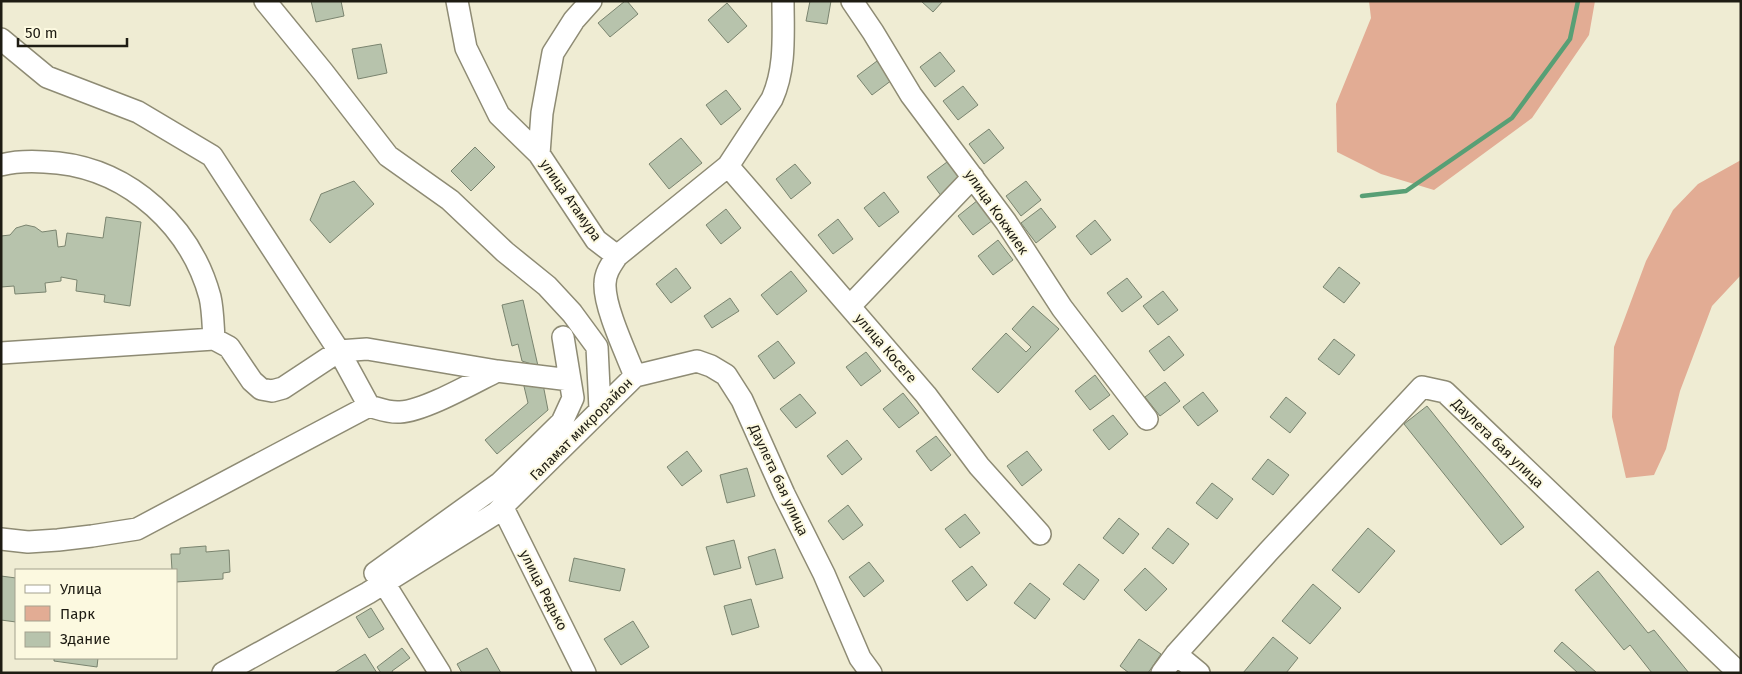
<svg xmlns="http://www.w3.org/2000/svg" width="1742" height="674" viewBox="0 0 1742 674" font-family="'Fira Sans',sans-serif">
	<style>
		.green { fill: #e2ac94 }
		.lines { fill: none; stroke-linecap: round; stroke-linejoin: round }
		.stream { stroke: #589f75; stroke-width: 4.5 }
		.building { fill: #b7c3ac; stroke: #7a846f }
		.minor-casing { stroke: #8e8b74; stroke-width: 24 }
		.minor { stroke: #fff; stroke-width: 21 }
		.labels { text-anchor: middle; stroke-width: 4; stroke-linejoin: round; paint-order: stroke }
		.street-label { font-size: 14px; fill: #1e1c13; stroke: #fcf9e0 }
	</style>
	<rect width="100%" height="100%" fill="#efecd3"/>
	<path class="green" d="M1369 1H1595L1589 35 1532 118 1434 190 1381 174 1337 152 1336 104 1371 18Z
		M1741 160V275L1712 306 1680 391 1666 449 1654 475 1626 478 1612 417 1614 347 1646 261 1673 210 1698 184Z"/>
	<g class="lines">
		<path class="stream" d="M1362 196 1406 191 1512 118 1570 39 1578 1"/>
	</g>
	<path class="building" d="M311 1H341L344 16 316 22Z
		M625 1H627L638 14 610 37 598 23Z
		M810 1H831L827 24 806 21Z
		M921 1H943L933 12Z
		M727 3 747 26 728 43 708 20Z
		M381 44 387 73 358 79 352 49Z
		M940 52 955 71 935 87 920 67Z
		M877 61 892 80 872 95 857 76Z
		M963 86 978 105 958 120 943 101Z
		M726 90 741 109 721 125 706 105Z
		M989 129 1004 148 984 164 969 144Z
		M681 138 702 163 669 189 649 164Z
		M475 147 495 167 471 191 451 171Z
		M947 162 962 181 942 197 927 177Z
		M795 164 811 183 791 199 776 179Z
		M354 181 374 204 330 243 310 220 321 194Z
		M1026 181 1041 200 1021 216 1006 196Z
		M884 192 899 212 879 227 864 208Z
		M978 200 993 220 973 235 958 216Z
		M1041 208 1056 227 1036 243 1021 223Z
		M726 209 741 228 721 244 706 225Z
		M106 217 141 222 130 306 104 302 105 295 76 291 77 280 61 277V281L45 283 46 292 15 294 14 286 1 287V236L10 235 16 228 26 225 35 227 42 232 56 230 58 247 65 246 67 233 103 238Z
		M838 219 853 239 833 254 818 235Z
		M1095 220 1111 240 1091 255 1076 236Z
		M998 240 1013 260 993 275 978 256Z
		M1339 267 1360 283 1344 303 1323 287Z
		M676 268 691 288 671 303 656 284Z
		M791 271 807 291 777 315 761 295Z
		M1127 278 1142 297 1122 312 1107 293Z
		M1163 291 1178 310 1158 325 1143 306Z
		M730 298 739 311 712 328 704 316Z
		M523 300 538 366 522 361 518 344 512 346 502 305Z
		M1033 306 1059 329 998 393 972 369 1006 333 1026 352 1031 347 1012 329Z
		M1169 336 1184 355 1164 371 1149 351Z
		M1334 339 1355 355 1339 375 1318 359Z
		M778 341 795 363 774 379 758 356Z
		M866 352 881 371 861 386 846 367Z
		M1095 375 1110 395 1090 410 1075 391Z
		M522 378 542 379 548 410 497 454 485 440 528 403Z
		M1165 382 1180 401 1160 416 1145 397Z
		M1203 392 1218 411 1198 426 1183 407Z
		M903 393 919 413 899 428 883 409Z
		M800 394 816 413 796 428 780 409Z
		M1286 397 1306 413 1290 433 1270 417Z
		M1427 406 1524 527 1501 545 1404 424Z
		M1113 415 1128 434 1109 450 1093 430Z
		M936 436 951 455 931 471 916 451Z
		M847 440 862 459 842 475 827 456Z
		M687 451 702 471 682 486 667 467Z
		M1027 451 1042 470 1022 486 1007 466Z
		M1268 459 1289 475 1273 495 1252 479Z
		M747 468 755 496 727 503 720 475Z
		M1212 483 1233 499 1217 519 1196 503Z
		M848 505 863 525 843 540 828 521Z
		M965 514 980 533 960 548 945 529Z
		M1119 518 1139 534 1123 554 1103 538Z
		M1168 528 1189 544 1173 564 1152 548Z
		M1368 528 1395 551 1359 593 1332 570Z
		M734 540 741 568 714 575 706 547Z
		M206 546V552L229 550 230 572 223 573V579L176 582V570H172L171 554H180V548Z
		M775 549 783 578 756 585 748 557Z
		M574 558 625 569 620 591 569 581Z
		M869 562 884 581 864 597 849 577Z
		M1079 564 1099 580 1084 600 1063 584Z
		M972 566 987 585 967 601 952 581Z
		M1145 568 1167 589 1146 611 1124 590Z
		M1598 571 1648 633 1654 630 1689 673H1652L1630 645 1624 650 1575 590Z
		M1 576 16 578V622L1 620Z
		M1030 583 1050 599 1035 619 1014 603Z
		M1313 584 1341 608 1310 644 1282 621Z
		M751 599 759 627 732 635 724 606Z
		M371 608 384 629 369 638 356 617Z
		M633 621 649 647 621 665 604 639Z
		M1273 637 1298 658 1286 673H1243Z
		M1139 639 1161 654 1148 673H1129L1120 666Z
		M1562 642 1597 673H1578L1554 651Z
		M402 648 410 658 392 671 393 673H381L377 667Z
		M487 648 501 673H462L457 664Z
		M365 654 377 673H334Z
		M54 658H98L97 667 54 661Z"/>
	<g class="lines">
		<defs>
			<path id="minor" d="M265 1 323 72 388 156 450 200 505 252 547 286 572 313 597 347 600 409
				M457 1 466 48 499 115 539 154
				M591 1 574 20 553 53 542 113 539 154 596 240 617 256
				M852 1 873 32 911 95 1006 222 1062 308 1147 419
				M1 39 47 77 138 112 212 156 339 351 369 406
				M1 165C19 160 40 161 58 163 131 171 191 227 210 297 213 310 213 325 214 339
				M728 166 926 395 979 466 1040 534
				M850 306 973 177
				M1 353 214 339 229 347 252 381 261 389 272 391 283 388 339 351 367 349 497 371 570 380
				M635 376C626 353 604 307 605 284 605 273 611 265 617 256L728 166 772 99C786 68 783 34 783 1
				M635 376 697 361 711 366 726 375 742 400 784 494 824 574 860 658 871 673
				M503 508 585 673
				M1 539 28 542 58 540 92 536 137 529 369 406C380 409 389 413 400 412 424 411 473 383 497 371
				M375 573 500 483 562 422 573 398 563 337
				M384 583 440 673
				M1176 654 1199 673
				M223 673 368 593 496 513 635 376
				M1162 673 1176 654 1268 552 1422 387 1445 392 1739 673"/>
		</defs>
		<use href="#minor" class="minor-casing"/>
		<use href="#minor" class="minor"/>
	</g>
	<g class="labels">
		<g class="street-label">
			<text transform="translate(571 200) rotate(55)" y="5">улица Атамура</text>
			<text transform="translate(997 212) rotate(55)" y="5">улица Кокжиек</text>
			<text transform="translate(886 348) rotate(49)" y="5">улица Косеге</text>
			<text transform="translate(581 429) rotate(-45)" y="5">Галамат микрорайон</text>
			<text transform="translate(1498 443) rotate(44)" y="5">Даулета бая улица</text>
			<text transform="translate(779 480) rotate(65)" y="5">Даулета бая улица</text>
			<text transform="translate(544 590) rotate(63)" y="5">улица Редько</text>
		</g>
	</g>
	<rect width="1742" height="674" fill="none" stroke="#1e1c13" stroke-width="5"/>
	<rect x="15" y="569" width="162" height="90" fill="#fcf9e0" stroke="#a3a18e"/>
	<rect x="25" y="585" width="25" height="8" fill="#ffffff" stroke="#a3a18e"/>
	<text x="60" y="594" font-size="15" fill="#1e1c13">Улица</text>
	<rect x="25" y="606" width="25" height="15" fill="#e2ac94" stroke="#a3a18e"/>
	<text x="60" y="619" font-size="15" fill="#1e1c13">Парк</text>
	<rect x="25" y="632" width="25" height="15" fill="#b7c3ac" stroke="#a3a18e"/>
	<text x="60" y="644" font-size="15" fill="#1e1c13">Здание</text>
	<path d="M18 38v8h109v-8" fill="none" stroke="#1e1c13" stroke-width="2.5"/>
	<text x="25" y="38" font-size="15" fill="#1e1c13" stroke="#fcf9e0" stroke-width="4" paint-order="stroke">50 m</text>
</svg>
